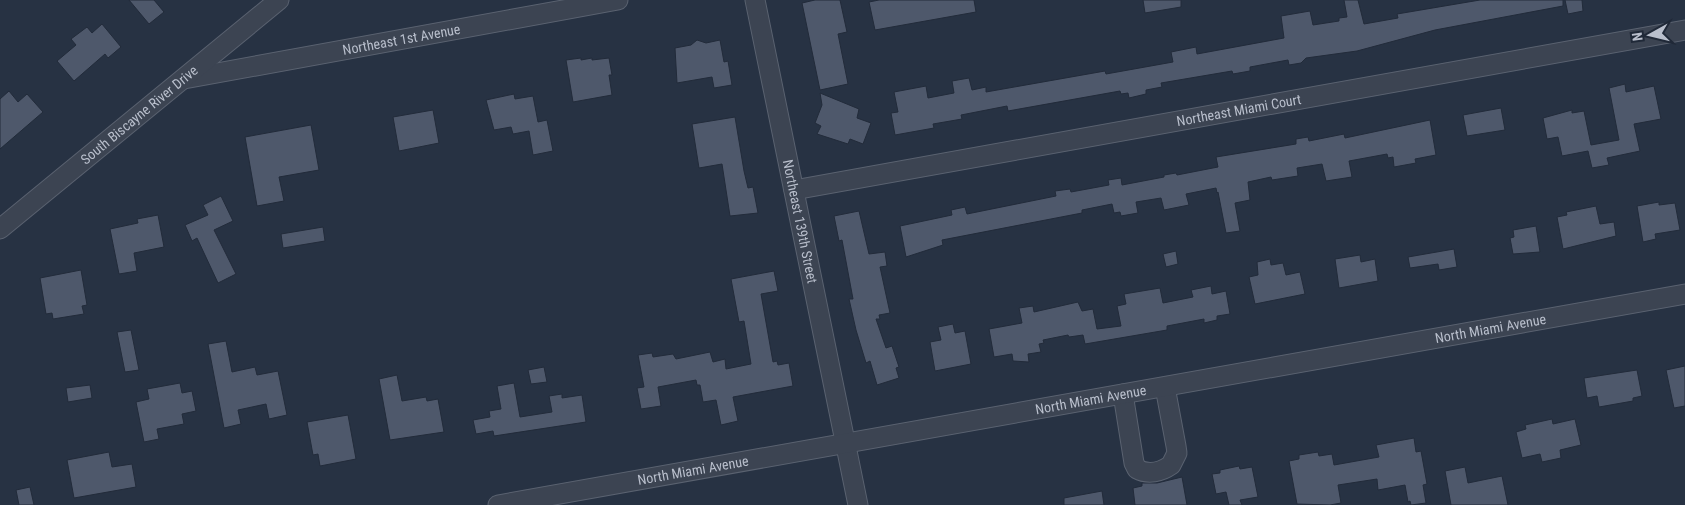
<svg xmlns="http://www.w3.org/2000/svg" width="1685" height="505" viewBox="0 0 1685 505" font-family="'Roboto Condensed',sans-serif">
	<style>
		.building { fill: #4e586b; stroke: #222b3a }
		.lines { fill: none; stroke-linecap: round; stroke-linejoin: round }
		.minor-casing { stroke: #5a6270; stroke-width: 21 }
		.minor { stroke: #3c4452; stroke-width: 19 }
		.labels { text-anchor: middle; stroke-width: 4; stroke-linejoin: round; paint-order: stroke }
		.street-label { font-size: 14px; fill: #b9bfcc; stroke: #202938 }
	</style>
	<rect width="100%" height="100%" fill="#273243"/>
	<path class="building" d="M129 0H154L164 12 149 24Z
		M815 0H840L847 32 838 34 848 84 820 90 802 3Z
		M879 0H974L976 12 875 30 869 2Z
		M1143 0H1181V7L1145 13Z
		M1344 0H1358L1364 24 1398 18 1397 14 1480 0H1563V6L1435 30 1357 51 1306 58 1301 63 1289 65 1288 60 1250 67V71L1233 74 1232 71 1161 83 1162 87 1146 90V94L1129 98 1128 93 1121 94 1120 91 1008 111 1007 106 961 115 962 119 933 124 934 128 895 135 891 113 898 112 894 92 926 86 928 98 954 93 952 81 969 78 972 90 986 87V92L1105 71 1106 74 1173 62 1171 52 1196 47 1197 54 1284 38 1281 16 1310 11 1313 25 1339 21V18L1347 17Z
		M1565 0H1582L1583 11 1568 14Z
		M102 24 121 47 108 58 105 54 74 81 57 61 76 45 71 39 87 27 92 33Z
		M697 40 706 43 720 40 724 62 728 61 732 85 714 88 712 77 677 83 675 48 691 45Z
		M581 58V60L592 58V60L609 58 612 75H609L612 95 573 102 566 60Z
		M1625 84 1626 92 1654 86 1661 119 1634 124 1640 151 1607 158 1609 165 1592 168 1588 151 1562 156 1558 137 1547 139 1543 118 1572 110V113L1584 111 1591 145 1619 140 1609 88Z
		M9 91 18 102 27 94 43 112 0 149V99Z
		M820 93 859 109 857 118 871 123 863 144 850 139 848 144 817 134 821 126 815 123 822 105Z
		M514 94 515 99 533 96 538 122 547 120 553 151 533 155 529 131 513 134 511 127 494 130 486 100Z
		M1501 108 1505 130 1467 136 1463 115Z
		M433 110 439 143 399 151 393 117Z
		M735 117 744 171 748 188 753 187 758 213 730 216 722 164 699 168 692 124Z
		M1430 120 1436 155 1415 159 1416 163 1394 167 1393 157 1388 158 1387 154 1349 161 1352 177 1326 181 1322 164 1297 168 1298 176 1272 180 1271 177 1248 182 1250 200 1235 203 1240 231 1226 233 1218 192 1217 193 1216 188 1186 194 1189 205 1164 210 1161 198 1136 202 1138 213 1121 216 1120 212 1114 213 1112 204 1082 210V213L942 240 943 245 906 257 900 226 952 215 951 210 965 207 967 214 1056 196 1055 191 1070 189 1071 192 1109 185 1108 180 1121 178 1122 185 1164 177V175L1176 173 1177 175 1218 167 1216 157 1296 144V139L1308 137 1309 141 1344 134 1345 138Z
		M311 125 319 170 279 177 284 201 257 206 245 137Z
		M221 196 233 221 214 230 236 274 218 283 197 238 192 241 185 225 208 215 203 205Z
		M1659 202V205L1675 203 1680 230 1655 234 1656 239 1643 242 1637 206Z
		M1596 206 1600 224 1614 222 1616 236 1563 249 1557 217 1567 215 1566 212Z
		M859 211 869 254 885 252 887 266 880 267 890 313 879 315 880 319H876L886 348 892 346 899 367 896 368 899 378 877 385 870 361 866 363 856 330 849 299H853L842 240 839 241 834 216Z
		M158 215 164 247 134 253 137 271 119 274 110 229 138 223 137 219Z
		M1536 226 1540 252 1513 254 1510 238 1514 237 1513 230Z
		M323 227 325 241 283 248 281 234Z
		M1454 249 1457 267 1439 270 1438 264 1410 268 1408 257Z
		M1176 251 1178 264 1166 267 1163 254Z
		M1360 255 1361 262 1375 259 1378 281 1339 288 1335 259Z
		M1270 259 1271 265 1283 263 1286 275 1300 272 1305 294 1255 304 1249 277 1258 275 1257 262Z
		M81 270 87 305 82 306 84 314 53 319 52 313 46 314 40 278Z
		M774 271 778 291 761 294 773 362 777 361 778 365 789 363 793 386 733 397 738 421 721 425 716 400 703 402 700 385H697L696 380 658 387 661 406 641 409 637 388 644 387 638 355 652 353 653 357 673 354 676 359 710 352 713 362 725 359 726 369 751 364 744 321 739 322 731 279Z
		M1211 286 1212 294 1226 291 1230 314 1217 316V320L1204 323V319L1167 326V330L1085 344 1083 335 1069 337 1068 335 1043 340 1044 343 1039 344 1041 352 1028 354 1029 362 1013 361 1012 354 994 357 989 329 1022 323 1019 308 1033 306 1034 312 1078 302 1082 311 1093 309 1097 329 1121 326 1117 306 1126 304 1124 294 1160 288 1163 303 1193 297 1191 290Z
		M953 324 955 333 965 331 971 364 935 371 930 342 941 340 938 327Z
		M131 330 139 370 125 372 117 332Z
		M226 341 232 372 255 367 257 375 278 371 287 415 269 419 266 404 238 410 241 424 224 428 208 344Z
		M1685 366V406L1674 408 1666 370Z
		M544 367 547 382 531 384 528 370Z
		M1637 370 1642 396 1633 398V401L1599 407 1597 396 1587 398 1584 378Z
		M397 375 402 401 426 397 427 401 438 399 444 432 390 440 379 379Z
		M180 383 182 393 192 391 196 411 182 414 184 424 157 429 159 439 144 442 136 402 149 399 147 389Z
		M514 383 520 417 552 412 549 396 562 394V398L582 395 586 422 494 436 493 431 476 434 473 420 490 417 489 411 501 409 497 386Z
		M90 385 92 398 68 402 66 388Z
		M348 415 356 459 320 466 318 454 313 455 307 422Z
		M1552 419 1553 424 1575 419 1581 445 1560 450 1561 458 1542 462 1540 454 1522 458 1516 432 1526 429 1525 425Z
		M1414 438 1416 452 1421 451 1427 484 1423 485 1426 503 1411 505 1410 501 1408 502 1405 485 1378 490 1377 479 1338 485 1341 503 1330 505 1297 504 1289 461 1299 459V455L1318 452 1319 456 1332 454 1334 465 1379 457 1376 445Z
		M109 452 112 467 132 464 136 487 74 498 67 460Z
		M1239 466 1240 469 1252 467 1258 497 1240 500 1242 505H1229L1226 492 1216 494 1212 474 1220 473V470Z
		M1465 467 1468 483 1502 476 1508 505H1451L1445 471Z
		M1182 477 1187 505H1135L1133 488 1142 486V483H1157Z
		M30 487 34 505H19L16 490Z
		M1102 491 1104 505H1064V498Z"/>
	<g class="lines">
		<defs>
			<g id="minor">
				<path id="s1" d="M755 0 858 505"/>
				<path id="s2" d="M184 79 618 0"/>
				<path id="s3" d="M794 190 1685 30"/>
				<path id="s4" d="M0 229 279 0"/>
				<path d="M1123 394 1134 463 1137 469C1148 475 1161 472 1171 465L1177 453 1176 446 1165 387"/>
				<path id="s5" d="M498 505 1685 294"/>
			</g>
		</defs>
		<use href="#minor" class="minor-casing"/>
		<use href="#minor" class="minor"/>
	</g>
	<g class="labels">
		<g class="street-label">
			<text dy="5" stroke="none"><textPath href="#s2" startOffset="221">Northeast 1st Avenue</textPath></text>
			<text dy="5" stroke="none"><textPath href="#s3" startOffset="452">Northeast Miami Court</textPath></text>
			<text dy="5" stroke="none"><textPath href="#s4" startOffset="180">South Biscayne River Drive</textPath></text>
			<text dy="5" stroke="none"><textPath href="#s1" startOffset="226">Northeast 139th Street</textPath></text>
			<text dy="5" stroke="none"><textPath href="#s5" startOffset="1008">North Miami Avenue</textPath></text>
			<text dy="5" stroke="none"><textPath href="#s5" startOffset="602">North Miami Avenue</textPath></text>
			<text dy="5" stroke="none"><textPath href="#s5" startOffset="198">North Miami Avenue</textPath></text>
		</g>
	</g>
	<g transform="translate(1650 35) rotate(262)" stroke="#202938" stroke-width="4" paint-order="stroke">
	<path d="M0-4L9 19L0 12L-9 19Z" fill="#b9bfcc"/>
	<text y="-8" font-size="14" font-weight="bold" text-anchor="middle" fill="#b9bfcc">N</text>
	</g>
</svg>
